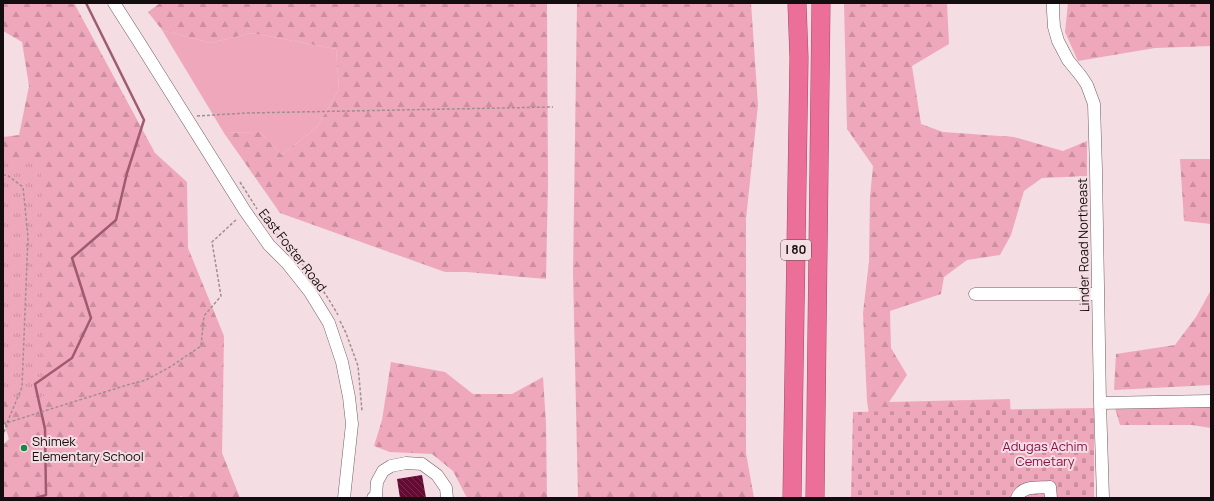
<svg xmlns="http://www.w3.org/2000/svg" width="1214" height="501" viewBox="0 0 1214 501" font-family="Manrope,sans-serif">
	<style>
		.grass { fill: #efa7bc }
		.forest { fill: url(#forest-firs) }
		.cemetery { fill: url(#cemetery-stones) }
		.park { fill: url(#park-tufts) }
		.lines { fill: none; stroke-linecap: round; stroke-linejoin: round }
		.stream { stroke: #a15b71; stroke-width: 2.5 }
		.building { fill: url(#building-back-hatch) }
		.minor-casing { stroke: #705d62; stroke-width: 13 }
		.highway-casing { stroke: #a04d69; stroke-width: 19 }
		.path { stroke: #9f8e93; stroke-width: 1.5; stroke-dasharray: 3 2; stroke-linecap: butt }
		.minor { stroke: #fff; stroke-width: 12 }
		.highway { stroke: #ec6f9a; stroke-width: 18 }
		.poi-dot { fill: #168a43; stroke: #f4dde3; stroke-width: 1.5 }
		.labels { text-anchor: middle; stroke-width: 4; stroke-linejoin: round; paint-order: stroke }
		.shield { fill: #f4dde3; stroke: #574b4f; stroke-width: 1 }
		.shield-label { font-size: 12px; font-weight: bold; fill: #140d0f }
		.street-label { font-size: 13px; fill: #140d0f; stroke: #f4dde3 }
		.poi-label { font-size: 13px; fill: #140d0f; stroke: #f4dde3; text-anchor: start }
		.park-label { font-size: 13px; fill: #891248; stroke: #f4dde3 }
	</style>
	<defs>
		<pattern id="forest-firs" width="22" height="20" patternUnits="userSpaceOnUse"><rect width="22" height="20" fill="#efa7bc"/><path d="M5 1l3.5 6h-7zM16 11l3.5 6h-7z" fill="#cc8fa0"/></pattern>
		<pattern id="cemetery-stones" width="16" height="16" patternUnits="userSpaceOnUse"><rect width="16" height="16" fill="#efa7bc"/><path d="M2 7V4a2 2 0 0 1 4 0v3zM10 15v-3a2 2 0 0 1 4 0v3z" fill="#cc8fa0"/></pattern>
		<pattern id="park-tufts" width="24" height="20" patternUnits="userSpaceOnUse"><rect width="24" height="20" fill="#efa7bc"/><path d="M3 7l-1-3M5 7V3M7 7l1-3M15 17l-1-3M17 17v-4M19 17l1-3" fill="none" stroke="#cc8fa0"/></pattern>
		<pattern id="building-back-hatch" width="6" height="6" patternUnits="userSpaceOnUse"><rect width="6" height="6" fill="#650a33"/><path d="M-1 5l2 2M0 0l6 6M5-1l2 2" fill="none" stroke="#762c4d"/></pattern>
	</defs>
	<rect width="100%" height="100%" fill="#f4dde3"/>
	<path class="grass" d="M162 30 210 43 251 33 336 49 339 89 317 127 282 155 260 132 224 133Z"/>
	<path class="forest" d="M3 3H74L155 153 187 182 188 248 224 336 222 453 240 498H183L181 496 178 498H3V445L9 439 3 419V137L19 135 29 86 22 42 3 31Z
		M160 3H547L548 185 546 279 467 272H445L280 213 224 133 260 132 282 155 317 127 339 89 336 49 251 33 210 43 162 30 148 12Z
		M577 3H751L758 105 746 219V453L754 498H578L573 273Z
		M844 3H947L949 44 912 66 921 124 943 132 1014 137 1063 151 1087 141V176L1042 178 1024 191 1011 235 1000 255 967 260 944 277 941 294 890 311 891 348 907 375 889 402 1010 399 1012 444 876 460 867 401 863 313 869 261 870 197 873 166 847 129Z
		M1068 3H1211V46L1155 48 1078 61 1065 32Z
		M1180 159H1211V224L1184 221Z
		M1211 290V385L1114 390 1116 354 1175 345 1196 317Z
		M391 362 445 372 473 394H512L543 377 546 424 547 498H467L453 471 432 454 390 452 374 446 382 420Z
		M1211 406V428L1192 425H1120L1115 408Z"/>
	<path class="cemetery" d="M1094 408V498H851L853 412Z"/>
	<path class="park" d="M41 161 44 396 3 398V162Z"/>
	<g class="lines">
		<path class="stream" d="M36 498 46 495 45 429 35 384 72 358 91 318 72 258 116 220 127 173 144 120 86 3"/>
	</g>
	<path class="building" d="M422 475 426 498H400L397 479Z"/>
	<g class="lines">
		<defs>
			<path id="minor" d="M114 3 139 42 245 211 269 245 287 263 310 292 329 323 342 362 349 397 352 424 344 498
				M1053 3V11L1054 27 1058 41 1068 60 1081 76 1087 85 1094 104 1096 170 1100 403 1103 498
				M975 294H1098
				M1100 403 1211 401
				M373 498 376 496 377 482 383 471 391 466 406 463 422 464 437 475 446 488 447 498
				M1017 498C1022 485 1038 488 1050 487L1051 498"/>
			<path id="highway" d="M792 498 799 58 797 3
				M815 498 821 3"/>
		</defs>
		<use href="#minor" class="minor-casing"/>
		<use href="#highway" class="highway-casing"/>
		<path class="path" d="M197 116 247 113 553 107
			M3 175H7L23 187 28 237 22 387 7 423 3 436
			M240 182 257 209
			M266 222 290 250
			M299 260C314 277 327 295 338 315
			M340 321 346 333 358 366 362 411
			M3 424 127 385 146 380 170 367 201 346 204 316 221 296 212 242 237 219"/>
		<use href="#minor" class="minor"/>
		<use href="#highway" class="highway"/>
	</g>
	<circle class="poi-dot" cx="24" cy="448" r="4"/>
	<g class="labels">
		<rect class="shield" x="781" y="240" width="30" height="20" rx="3"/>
		<g class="shield-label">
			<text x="796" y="254">I 80</text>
		</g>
		<g class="street-label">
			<text transform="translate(1083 245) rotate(-91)" y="5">Linder Road Northeast</text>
			<text transform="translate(293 250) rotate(52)" y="5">East Foster Road</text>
		</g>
		<g class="poi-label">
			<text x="32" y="446">Shimek<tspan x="32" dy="15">Elementary School</tspan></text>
		</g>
		<g class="park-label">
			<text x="1045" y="451">Adugas Achim<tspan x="1045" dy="15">Cemetary</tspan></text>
		</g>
	</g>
	<rect width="1214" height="501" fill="none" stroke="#140d0f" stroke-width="8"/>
</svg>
